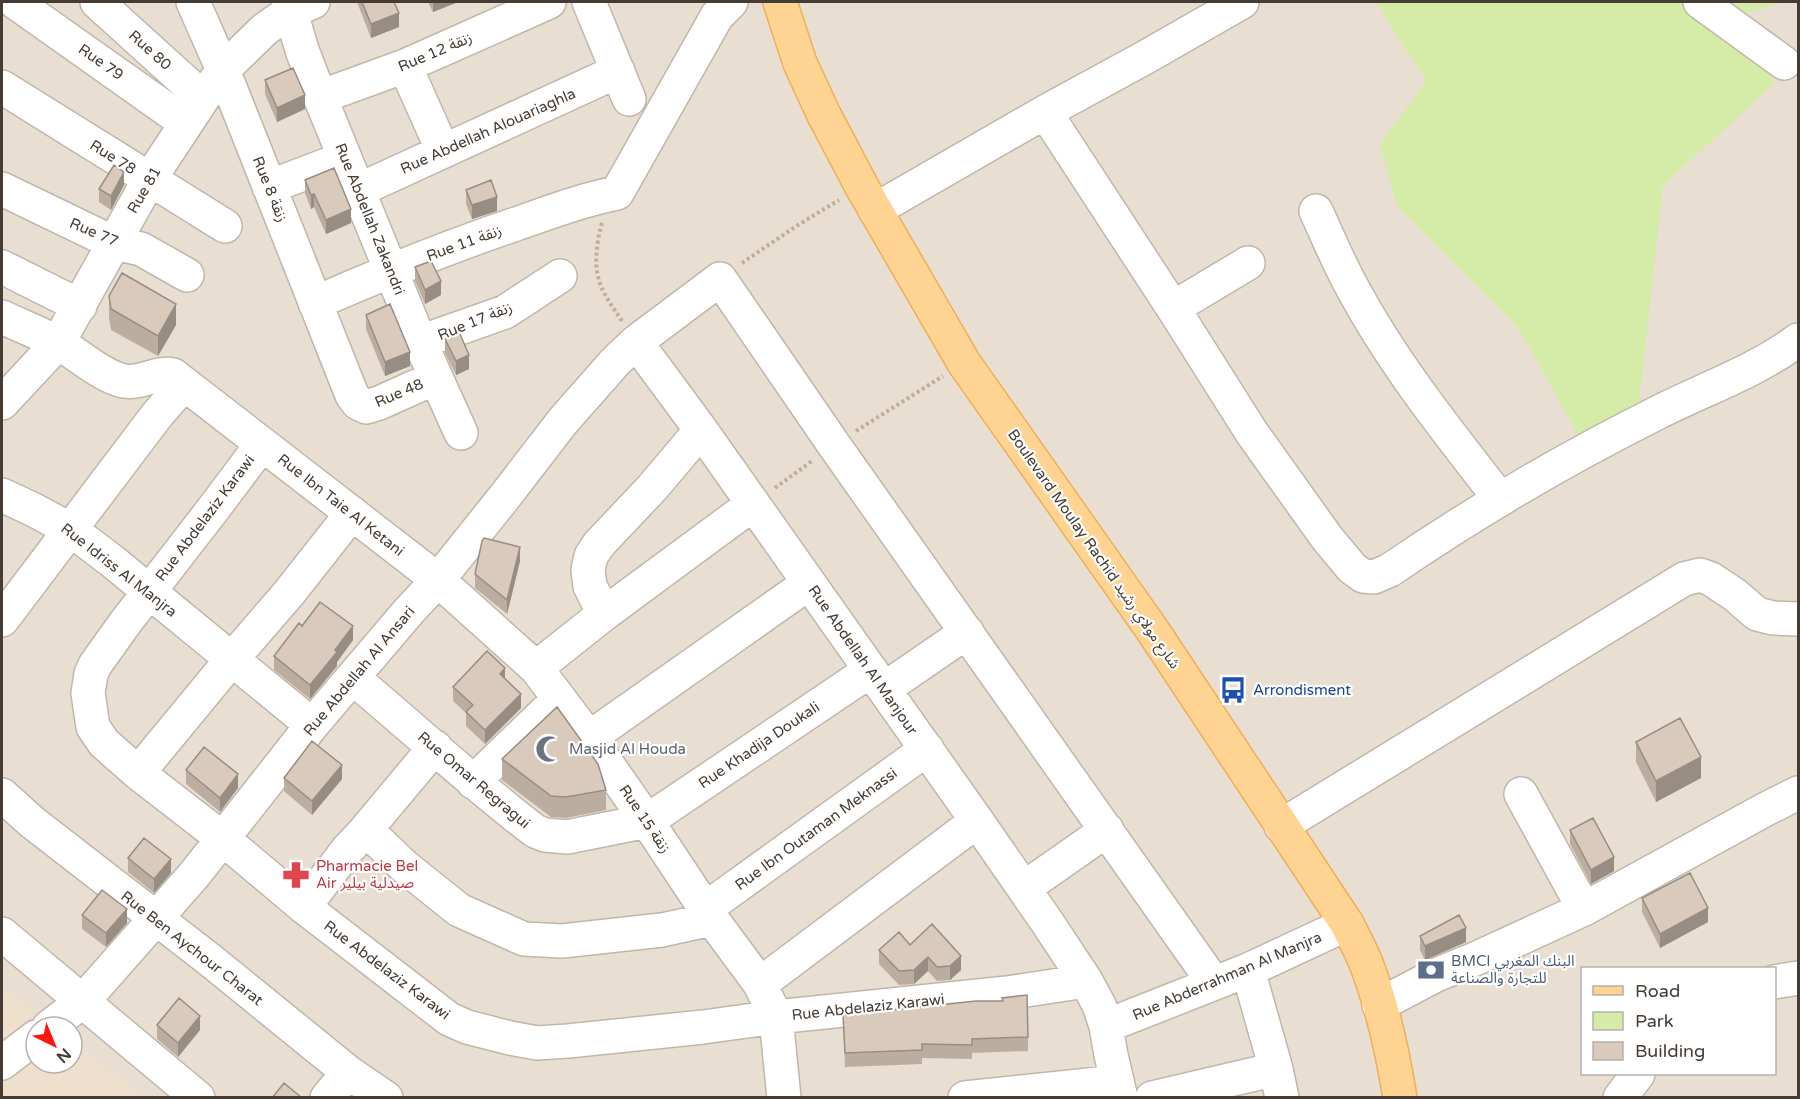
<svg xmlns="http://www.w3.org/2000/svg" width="1800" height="1099" viewBox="0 0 1800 1099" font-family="'Varela Round','Noto Sans Arabic',sans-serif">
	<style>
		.residential { fill: #e8ded1; fill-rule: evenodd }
		.education { fill: #eee0cc }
		.green { fill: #d5eca8 }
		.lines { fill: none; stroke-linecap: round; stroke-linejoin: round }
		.minor-casing { stroke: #c2b6a8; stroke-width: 36 }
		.major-casing { stroke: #eeaf57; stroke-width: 36 }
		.path { stroke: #c2ad95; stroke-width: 4; stroke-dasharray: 3 3; stroke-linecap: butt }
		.minor { stroke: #fff; stroke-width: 33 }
		.major { stroke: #ffd391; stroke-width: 33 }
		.wall { fill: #bbaea1 }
		.shaded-wall { fill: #988d83 }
		.building { fill: #d9cabb; stroke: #988d83; stroke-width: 1.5 }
		.labels { text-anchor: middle; stroke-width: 4.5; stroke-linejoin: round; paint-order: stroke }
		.street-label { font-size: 15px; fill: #463c33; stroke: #fff }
		.transit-label { font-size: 15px; fill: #164399; stroke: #fff; text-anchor: start }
		.worship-label { font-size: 15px; fill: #5b616d; stroke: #fff; text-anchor: start }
		.health-label { font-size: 15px; fill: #be3a42; stroke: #fff; text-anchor: start }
		.service-label { font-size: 15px; fill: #4e5e75; stroke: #fff; text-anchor: start }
	</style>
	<rect width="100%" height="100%" fill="#f3ede3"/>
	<path class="residential" d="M2 2H1798V1097L2 1098ZM1582 968H1774V1074H1582ZM36 1027H72V1063H36Z"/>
	<path class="education" d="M2 986 35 1012 2 1041Z
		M72 1040 143 1097H2V1079L36 1048V1063H72Z"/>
	<path class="green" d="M1376 2H1783L1748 13 1774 84 1663 185 1638 412 1578 435 1519 329 1396 204 1380 144 1427 80 1405 49Z"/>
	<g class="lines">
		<defs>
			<path id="minor" d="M15 2 186 123
				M97 2 203 98
				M193 2 223 70 352 395 358 403 366 407 379 403 435 378
				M288 2 302 50 320 97 420 342 461 433
				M589 2 629 99
				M1700 2 1784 63
				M405 66 443 151
				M2 87 225 226
				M320 97 405 66 549 2
				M1045 112 1173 308 1252 433 1327 538 1352 568 1363 576 1374 577 1390 570C1475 512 1565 459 1657 413 1704 389 1755 372 1798 340
				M269 187 345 158
				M2 189 114 243 141 249 187 275
				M359 190 618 71
				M875 210 1045 112 1146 57 1242 2
				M1316 211C1328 237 1339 264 1353 289 1394 365 1448 432 1500 499
				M2 267 80 306
				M315 303C381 274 448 247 516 224 550 212 582 200 617 193L717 16 731 2
				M1173 308 1248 263
				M2 317C21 326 42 334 60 344 79 355 103 377 124 381 142 384 157 371 173 375L438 580 536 668 589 738 647 821 712 919 760 984 776 1017 784 1098
				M420 342 505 312 560 276
				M636 342 701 430 977 821 1047 922 1086 981 1099 1005 1106 1026 1111 1055 1121 1098
				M2 403 58 343 149 180 203 98 223 70 265 29 291 11 313 2
				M262 444 217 504 125 623 95 665 91 674 88 693 93 727 104 743 138 773 222 838 304 907 449 1019 467 1027 510 1038 537 1043 568 1041 703 1027 776 1017 1007 993 1086 981
				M2 495 34 510 71 530 112 561 312 725
				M604 614 590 586 588 570 591 556 599 544 652 488 701 430
				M2 620 157 415 184 384
				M536 668 604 614 753 504
				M353 678C414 729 472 783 535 831L545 835 567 837 647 821 871 670
				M884 689 967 632
				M589 738 809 583
				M138 773 232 659 289 593 352 513
				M473 782 559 699
				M1521 794 1584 909
				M2 795 32 822 210 960 348 1072 386 1098
				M1281 826 1684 579 1700 575 1711 579 1735 595 1757 614 1773 618 1798 619
				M364 832 435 747
				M1024 888 1107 830
				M304 907 348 849 364 832 378 841 404 866 459 910 524 939 562 941 662 930 712 919
				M705 909 927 749
				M2 934 198 1098
				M1248 970 1276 1069 1282 1098
				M1774 982 1798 978
				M760 984 977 821
				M1379 1005 1436 975 1475 959 1584 909 1766 809 1798 793
				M1106 1026 1248 970 1347 924
				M49 1027 83 1001 194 875 312 725 409 611 438 580 506 495 563 421 615 362 636 342 720 279 834 445 1214 983
				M2 1063 36 1037
				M327 1098 348 1072
				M965 1098 1117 1082
				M1152 1098 1276 1069
				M1620 1098 1638 1074"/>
			<path id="major" d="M780 2 800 63 823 113 862 187 964 363 1153 631 1347 924C1354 938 1362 952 1367 966 1383 1008 1393 1054 1400 1098"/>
		</defs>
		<use href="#minor" class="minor-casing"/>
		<use href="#major" class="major-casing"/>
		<path class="path" d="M602 223C600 229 599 235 598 241 592 279 602 291 622 321
			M742 263 798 225 839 200
			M856 431 943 376
			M775 488 812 461"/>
		<use href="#minor" class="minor"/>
		<use href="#major" class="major"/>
	</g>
	<path class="wall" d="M357 2H394L399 27 371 38Z
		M428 2H458L433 12Z
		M265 80 305 109 277 122 265 94Z
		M305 180 351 223 326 234 314 207 311 209 305 193Z
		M124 185 111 210 99 202V189Z
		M466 190 497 211 472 219 466 204Z
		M415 267 441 295 425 304 415 281Z
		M109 296 176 325 158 356 111 330 109 317Z
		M366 315 410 366 385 376 366 329Z
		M445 339 469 369 456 375 445 353Z
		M520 561 507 614 475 588V574Z
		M302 626 353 640 337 662V666L310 699 274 670V656Z
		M505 679 521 708 485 744 466 726V713L453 701V687Z
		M1636 742 1701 778 1656 802 1636 762Z
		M502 759 606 790V810L566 818 551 817 502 780Z
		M186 770 238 788 220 812 186 784Z
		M284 778 342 779 312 815 284 791Z
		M1570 830 1614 871 1591 884 1570 844Z
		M128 858 171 873 154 893 128 872Z
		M1642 898 1708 922 1660 948 1642 912Z
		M82 915 127 923 106 947 82 929Z
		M1420 936 1466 942 1425 960 1420 950Z
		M910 945 961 970 950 980 937 981 928 971 914 984 899 985 879 964V950Z
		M843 1015 1028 1037V1051L972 1053V1059L922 1058V1064L845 1067Z
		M157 1025 200 1030 178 1057 157 1039Z"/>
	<path class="shaded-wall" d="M433 2H458L433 12Z
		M399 13V27L371 38V24Z
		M305 95V109L277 122V108Z
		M124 172V185L111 210V196Z
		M314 194V207L311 209V195Z
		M497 197V211L472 219V205Z
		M351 209V223L326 234V220Z
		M441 281V295L425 304V290Z
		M176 304V325L158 356V336Z
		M410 352V366L385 376V362Z
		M469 355V369L456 375V361Z
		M520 547V561L507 614V600Z
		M353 626V640L337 662V666L310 699V685Z
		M505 668V682L500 674Z
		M521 694V708L485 744V730Z
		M1701 757V778L1656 802V781Z
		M342 765V779L312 815V801Z
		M238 774V788L220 812V798Z
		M1614 857V871L1591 884V870Z
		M171 859V873L154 893V879Z
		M1708 908V922L1660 948V934Z
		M127 909V923L106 947V933Z
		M1466 928V942L1425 960V946Z
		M961 956V970L950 980V966Z
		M928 957V971L914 984V970Z
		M200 1016V1030L178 1057V1043Z"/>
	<path class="building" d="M362 2H394L399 13 371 24Z
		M293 68 305 95 277 108 265 80Z
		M114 165 124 172 111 196 99 189Z
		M334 168 351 209 326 220 314 194 311 195 305 180Z
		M491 180 497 197 472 205 466 190Z
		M431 261 441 281 425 290 415 267Z
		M122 273 176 304 158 336 111 309 109 296Z
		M390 304 410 352 385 362 366 315Z
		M460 334 469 355 456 361 445 339Z
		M484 538 520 547 507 600 475 574 482 541Z
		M320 602 353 626 335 650 337 652 310 685 274 656 299 623 302 626Z
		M487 651 505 668 500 674 521 694 485 730 466 712 473 705 453 687Z
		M557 707 598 764 606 790 566 797 551 796 502 759Z
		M1680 718 1701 757 1656 781 1636 742Z
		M312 741 342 765 312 801 284 778Z
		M204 747 238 774 220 798 186 770Z
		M1593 818 1614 857 1591 870 1570 830Z
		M144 838 171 859 154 879 128 858Z
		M1690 873 1708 908 1660 934 1642 898Z
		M102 890 127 909 106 933 82 915Z
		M1459 915 1466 928 1425 946 1420 936Z
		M932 924 961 956 950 966 937 967 928 957 914 970 899 971 879 950 899 932 910 945Z
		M1027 995 1028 1037 972 1039V1045L922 1044V1050L845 1053 843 1015 976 1001H1003L1002 998Z
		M179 998 200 1016 178 1043 157 1025Z
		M284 1083 302 1098H272Z"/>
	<defs>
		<symbol id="bus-bare" viewBox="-9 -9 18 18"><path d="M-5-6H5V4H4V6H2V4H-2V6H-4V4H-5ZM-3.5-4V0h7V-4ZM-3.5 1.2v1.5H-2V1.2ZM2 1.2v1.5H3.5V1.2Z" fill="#1a4fb4" stroke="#fff" stroke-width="2.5" paint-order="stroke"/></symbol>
		<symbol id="mosque-bare" viewBox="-9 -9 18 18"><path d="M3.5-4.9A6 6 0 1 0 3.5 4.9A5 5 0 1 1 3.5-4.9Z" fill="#6b7280" stroke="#fff" stroke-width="2.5" paint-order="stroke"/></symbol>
		<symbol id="pharmacy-bare" viewBox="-9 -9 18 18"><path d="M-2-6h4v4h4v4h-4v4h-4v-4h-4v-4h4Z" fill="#e0444e" stroke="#fff" stroke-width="2.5" paint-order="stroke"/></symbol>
		<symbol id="bank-bare" viewBox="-9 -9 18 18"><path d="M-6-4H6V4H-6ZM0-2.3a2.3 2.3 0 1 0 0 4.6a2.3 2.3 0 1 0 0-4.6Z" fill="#5c6f8a" stroke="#fff" stroke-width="2.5" paint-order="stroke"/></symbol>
	</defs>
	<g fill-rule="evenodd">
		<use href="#bus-bare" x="1214" y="671" width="38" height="38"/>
		<use href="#mosque-bare" x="530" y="730" width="38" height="38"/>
		<use href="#pharmacy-bare" x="277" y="856" width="38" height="38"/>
		<use href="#bank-bare" x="1412" y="951" width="38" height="38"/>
	</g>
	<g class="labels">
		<g class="street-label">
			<text transform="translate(150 50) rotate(42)" y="5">Rue 80</text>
			<text transform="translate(435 52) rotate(-23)" y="5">Rue 12 زنقة</text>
			<text transform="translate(101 62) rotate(35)" y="5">Rue 79</text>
			<text transform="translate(488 131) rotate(-24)" y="5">Rue Abdellah Alouariaghla</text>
			<text transform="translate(113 157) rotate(32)" y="5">Rue 78</text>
			<text transform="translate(270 189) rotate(68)" y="5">Rue 8 زنقة</text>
			<text transform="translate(144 190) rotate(-60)" y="5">Rue 81</text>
			<text transform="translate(370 219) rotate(68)" y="5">Rue Abdellah Zakandri</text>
			<text transform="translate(94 232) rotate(23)" y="5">Rue 77</text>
			<text transform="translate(464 243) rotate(-20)" y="5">Rue 11 زنقة</text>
			<text transform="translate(475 321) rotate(-22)" y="5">Rue 17 زنقة</text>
			<text transform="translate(399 393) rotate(-23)" y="5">Rue 48</text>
			<text transform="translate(341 505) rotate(38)" y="5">Rue Ibn Taie Al Ketani</text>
			<text transform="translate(205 518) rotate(-53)" y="5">Rue Abdelaziz Karawi</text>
			<text transform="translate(1094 549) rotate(55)" y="5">Boulevard Moulay Rachid شارع مولاي رشيد</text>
			<text transform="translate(119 570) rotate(38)" y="5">Rue Idriss Al Manjra</text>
			<text transform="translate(863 660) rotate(55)" y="5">Rue Abdellah Al Manjour</text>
			<text transform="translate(359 671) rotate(-50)" y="5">Rue Abdellah Al Ansari</text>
			<text transform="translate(759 745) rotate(-34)" y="5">Rue Khadija Doukali</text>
			<text transform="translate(474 780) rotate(40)" y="5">Rue Omar Regragui</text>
			<text transform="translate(645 819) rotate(56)" y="5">Rue 15 زنقة</text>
			<text transform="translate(816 829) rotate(-36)" y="5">Rue Ibn Outaman Meknassi</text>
			<text transform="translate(192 948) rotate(38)" y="5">Rue Ben Aychour Charat</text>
			<text transform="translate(387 970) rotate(37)" y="5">Rue Abdelaziz Karawi</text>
			<text transform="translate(1227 976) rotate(-23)" y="5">Rue Abderrahman Al Manjra</text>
			<text transform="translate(868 1007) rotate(-6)" y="5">Rue Abdelaziz Karawi</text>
		</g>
		<g class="transit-label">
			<text x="1253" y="695">Arrondisment</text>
		</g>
		<g class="worship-label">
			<text x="569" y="754">Masjid Al Houda</text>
		</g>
		<g class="health-label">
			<text x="316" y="871">Pharmacie Bel<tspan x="316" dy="17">Air صيدلية بيلير</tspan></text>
		</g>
		<g class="service-label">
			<text x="1451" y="966">BMCI البنك المغربي<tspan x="1451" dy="17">للتجارة والصناعة</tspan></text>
		</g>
	</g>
	<rect width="1800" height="1099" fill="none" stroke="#463c33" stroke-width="6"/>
	<rect x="1581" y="967" width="195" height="108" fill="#ffffff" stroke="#b5b1ad" stroke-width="1.5"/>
	<rect x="1593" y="986" width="30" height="9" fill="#ffd391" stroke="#b5b1ad" stroke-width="1.5"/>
	<text x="1635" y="997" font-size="18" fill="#463c33">Road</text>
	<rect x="1593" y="1012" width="30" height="18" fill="#d5eca8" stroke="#b5b1ad" stroke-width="1.5"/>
	<text x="1635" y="1027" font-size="18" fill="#463c33">Park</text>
	<rect x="1593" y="1042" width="30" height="18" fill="#d9cabb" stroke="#b5b1ad" stroke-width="1.5"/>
	<text x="1635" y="1057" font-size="18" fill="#463c33">Building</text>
	<g transform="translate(54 1045) rotate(137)"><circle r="28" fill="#ffffff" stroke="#b5b1ad" stroke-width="1.5"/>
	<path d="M0-4.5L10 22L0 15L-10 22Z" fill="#ff170f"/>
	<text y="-9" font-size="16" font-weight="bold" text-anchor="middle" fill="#463c33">N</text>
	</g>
</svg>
